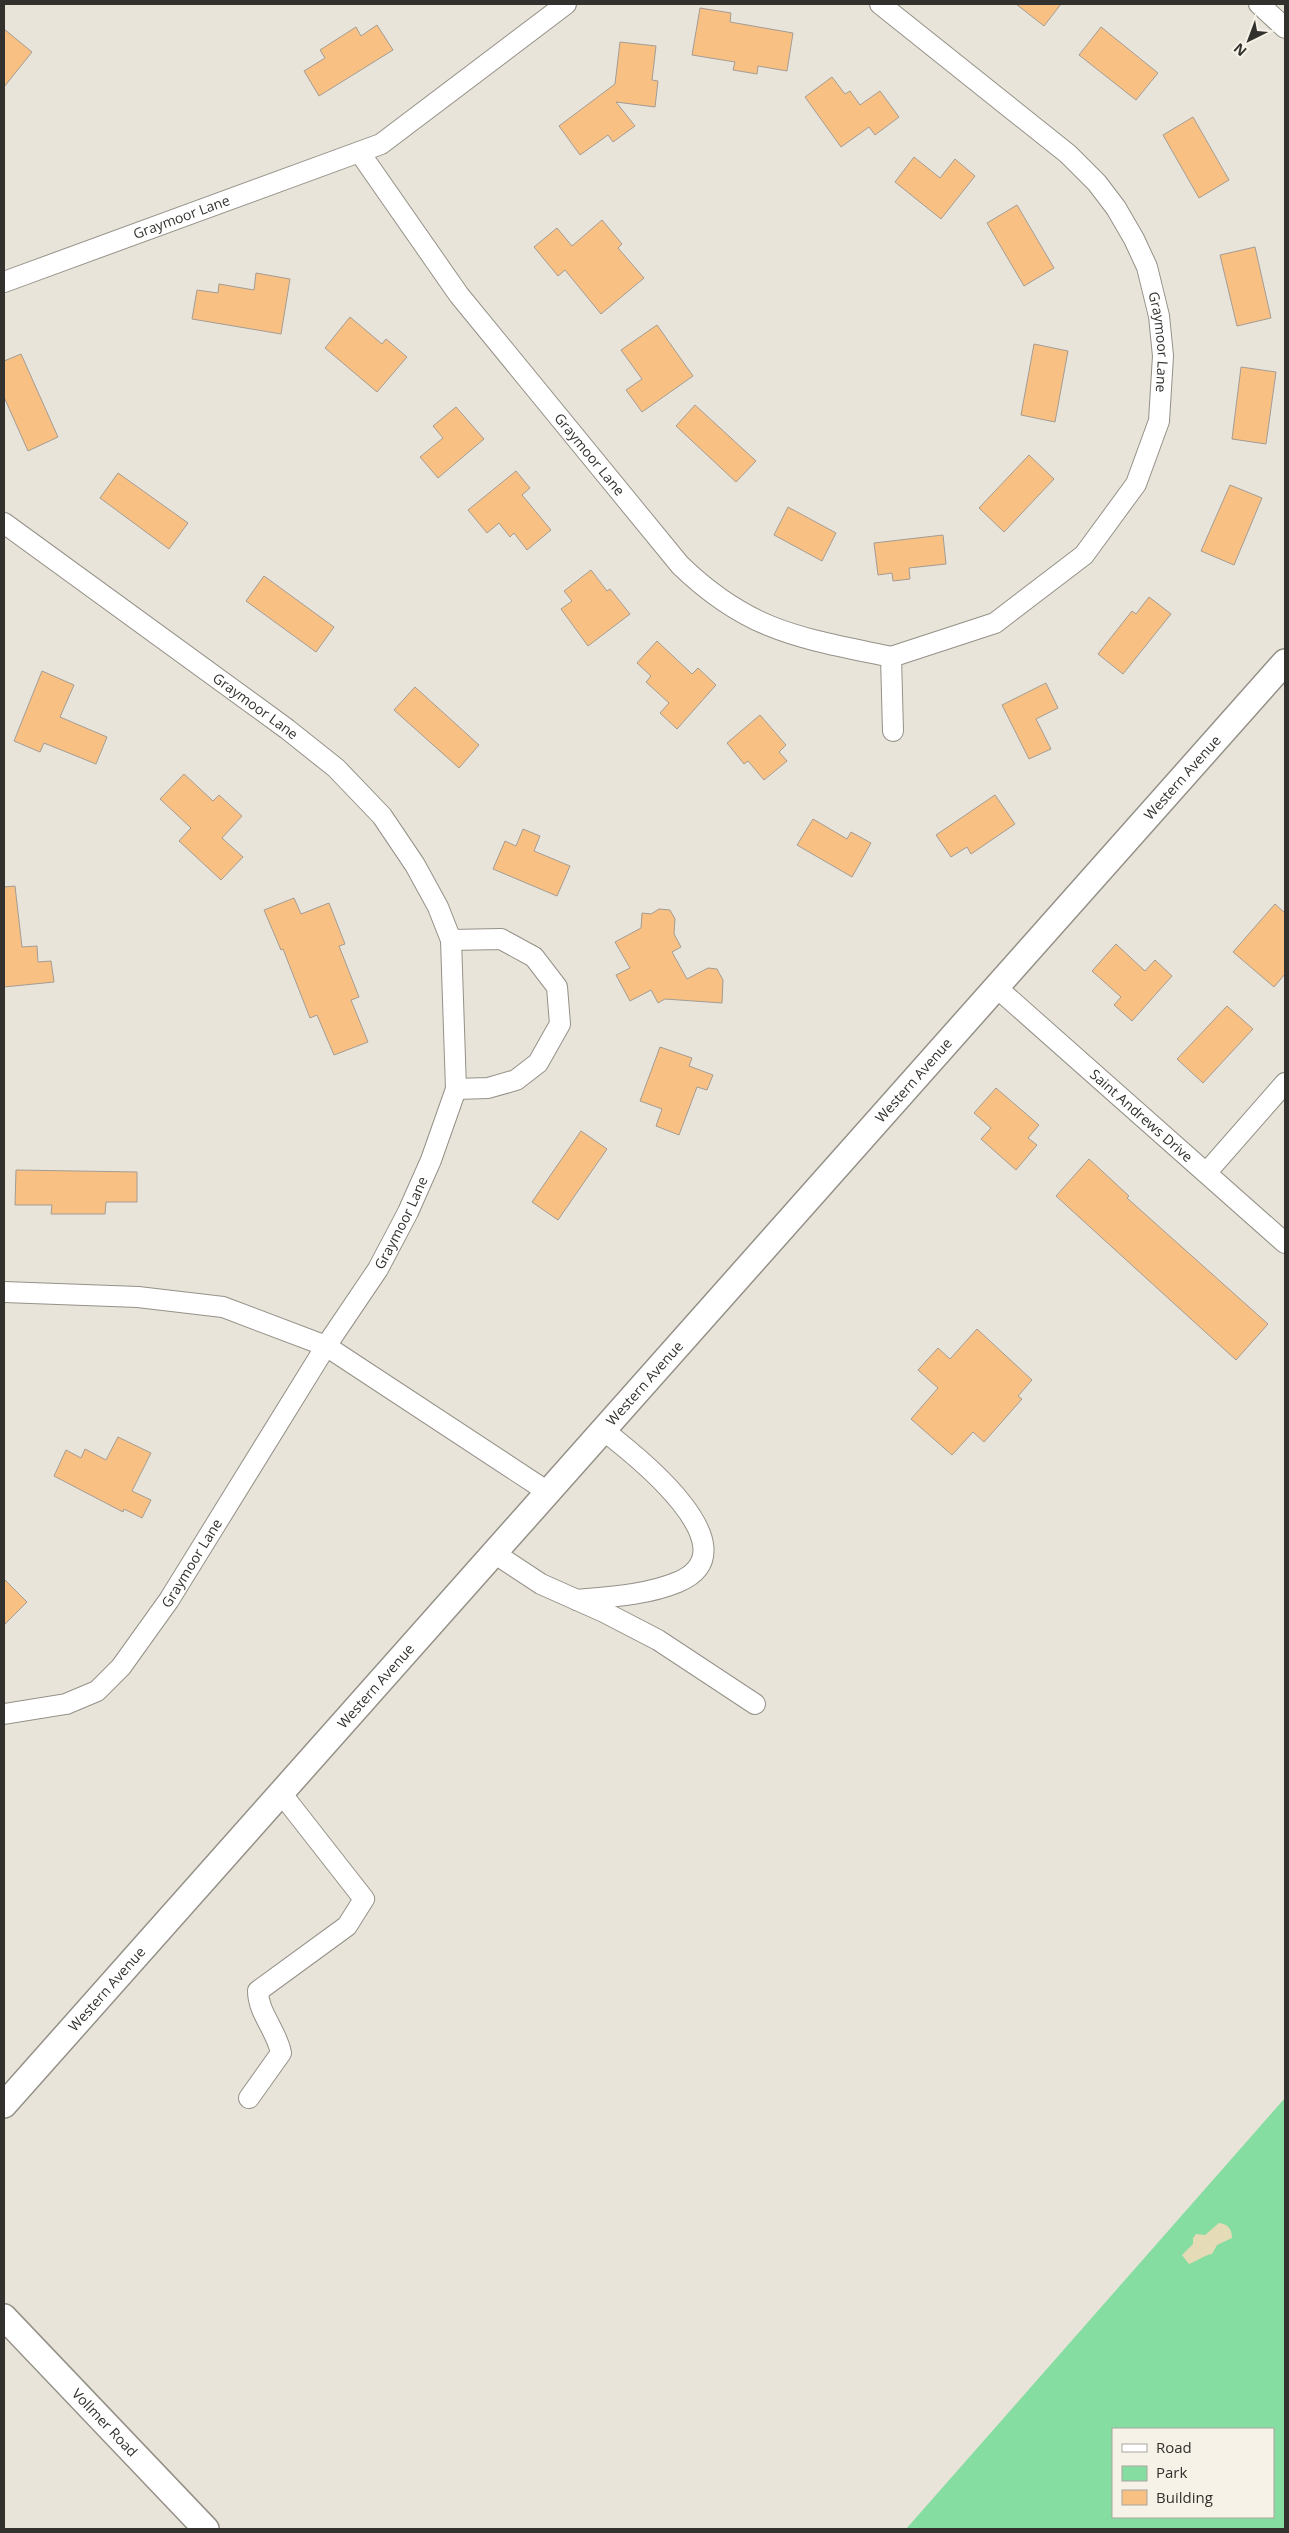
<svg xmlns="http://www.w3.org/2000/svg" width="1289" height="2533" viewBox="0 0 1289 2533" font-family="'Open Sans',sans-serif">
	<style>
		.green { fill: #86dda1; fill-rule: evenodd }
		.sand { fill: #e5dbb6 }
		.building { fill: #f9c083; stroke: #a39c94 }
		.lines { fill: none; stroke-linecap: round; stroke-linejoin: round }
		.minor-casing { stroke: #959188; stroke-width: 22 }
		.major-casing { stroke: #959188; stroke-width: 28 }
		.minor { stroke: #fff; stroke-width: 20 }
		.major { stroke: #fff; stroke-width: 25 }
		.labels { text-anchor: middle; stroke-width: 4; stroke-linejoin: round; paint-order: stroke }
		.street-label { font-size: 14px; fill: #32312d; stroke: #f6f2e8 }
	</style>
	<rect width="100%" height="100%" fill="#e9e4da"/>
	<path class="green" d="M1285 2098V2529H906ZM1113 2429H1273V2517H1113Z"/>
	<path class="sand" d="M1219 2223C1228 2224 1232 2229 1232 2238L1217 2245 1212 2254C1205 2255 1197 2261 1189 2264L1182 2255 1193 2244V2238L1196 2234 1205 2235Z"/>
	<path class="building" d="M1016 4H1061L1044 26Z
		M700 8 731 13 730 22 793 33 787 71 758 66 757 74 733 70 735 62 692 55Z
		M377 25 393 50 319 96 304 71 325 58 320 50 356 27 361 36Z
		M1101 27 1158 73 1136 100 1079 55Z
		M4 29 32 52 4 87Z
		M620 42 656 46 652 80 658 81 655 107 616 102 635 126 613 142 608 135 580 155 559 126 615 84Z
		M832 77 845 94 850 91 860 105 880 91 899 117 875 135 869 127 841 147 805 97Z
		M1193 117 1229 180 1199 198 1163 135Z
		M914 157 940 178 955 159 975 176 941 219 895 182Z
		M1017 205 1054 268 1024 286 987 223Z
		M602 220 622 244 618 248 644 278 601 314 565 270 558 276 534 247 557 228 572 246Z
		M1255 247 1271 318 1237 326 1220 255Z
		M256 273 290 279 281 334 192 319 197 290 218 293 219 284 254 290Z
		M350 317 382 344 386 339 407 357 377 392 325 348Z
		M657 325 693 376 642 412 626 390 642 379 621 350Z
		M1034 344 1068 351 1055 422 1021 415Z
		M21 354 58 437 28 451 4 397V361Z
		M1241 367 1276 372 1266 444 1232 439Z
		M695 405 756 461 736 482 676 426Z
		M456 407 484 439 438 478 420 457 443 438 433 426Z
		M1029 455 1054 479 1004 532 979 508Z
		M516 471 530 488 522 495 551 530 527 550 514 533 510 537 499 523 487 533 468 510Z
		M118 473 188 523 169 549 100 498Z
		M1230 485 1262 498 1234 565 1201 551Z
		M788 507 836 533 822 561 774 535Z
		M943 535 946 564 909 568 910 579 893 581 892 573 878 575 874 543Z
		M591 570 607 591 610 589 630 614 588 646 561 609 572 601 564 591Z
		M264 576 334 627 316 652 246 601Z
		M1149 597 1171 614 1123 674 1098 654 1132 611 1136 614Z
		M657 641 692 674 698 668 716 685 677 729 660 713 669 703 646 682 651 676 637 663Z
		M42 671 74 685 60 717 107 737 96 764 44 743 40 752 14 741Z
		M1046 683 1058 708 1036 719 1051 749 1029 759 1002 705Z
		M415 687 479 745 459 768 394 710Z
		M760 715 786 745 779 752 787 761 764 780 748 761 744 764 727 743Z
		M184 774 213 801 219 795 242 816 222 838 243 857 221 880 179 841 191 828 160 799Z
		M995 795 1015 824 971 854 967 847 951 857 936 835Z
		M813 819 847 839 851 832 871 843 852 877 797 845Z
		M523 829 540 836 534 851 570 866 557 896 493 869 505 841 516 846Z
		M15 886 22 947 37 946 38 962 51 961 54 982 4 987V887Z
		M294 898 301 914 329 903 345 944 339 946 359 997 351 1000 368 1042 334 1055 317 1015 310 1018 283 949 281 950 264 910Z
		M1275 904 1285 913V974L1274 987 1233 952Z
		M659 909 670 910 675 919 674 934 681 947 672 952 687 979 708 968 717 969 723 980 722 1003 665 999 658 1003 651 990 630 1001 616 975 630 968 615 942 641 928 642 913 651 914Z
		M1116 944 1145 971 1155 960 1172 976 1132 1021 1114 1005 1121 997 1092 971Z
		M1227 1006 1253 1029 1203 1083 1177 1059Z
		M660 1047 692 1058 689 1066 713 1075 707 1090 697 1087 679 1135 656 1126 662 1109 640 1101Z
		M996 1088 1039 1125 1028 1138 1037 1145 1016 1170 981 1139 991 1128 974 1113Z
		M581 1131 607 1149 558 1220 532 1202Z
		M1089 1159 1129 1196 1127 1198 1268 1324 1236 1360 1056 1196Z
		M16 1170 137 1172V1202H106L105 1214H51L52 1205H15Z
		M977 1329 1032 1380 1018 1396 1022 1399 984 1442 973 1432 952 1455 911 1419 938 1388 918 1370 938 1348 950 1359Z
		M118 1437 151 1453 132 1491 151 1500 142 1518 124 1509 123 1512 54 1476 66 1450 81 1458 85 1449 106 1460Z
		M4 1579 27 1602 4 1625Z"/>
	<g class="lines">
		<defs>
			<g id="minor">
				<path id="s1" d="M880 4 1068 154 1097 183 1116 208 1134 239 1147 267 1159 316 1163 356 1159 421 1136 484 1084 555 995 623 891 657"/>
				<path d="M1259 4 1285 28"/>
				<path id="s2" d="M360 153 459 295 680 565C749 632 801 638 891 657L893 731"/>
				<path id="s3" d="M4 282 381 144 566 4"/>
				<path id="s4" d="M4 523 287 729 336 768 382 816 415 865 438 907 451 940 501 939 534 957 557 987 560 1024 538 1063 516 1080 488 1088 456 1089"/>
				<path id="s5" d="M996 987 1285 1243"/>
				<path d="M1207 1172 1285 1083"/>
				<path d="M4 1292 138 1297 223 1307 326 1346 548 1492"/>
				<path d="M494 1553 541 1584 604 1612 658 1640 755 1704"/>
				<path d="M577 1600C610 1597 647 1595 678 1582 756 1549 633 1453 603 1430"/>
				<path id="s6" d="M4 1714 66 1704 97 1691 121 1667 169 1600 326 1346 378 1269 408 1212 431 1160 456 1089 451 940"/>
				<path d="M249 2098 281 2053C277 2031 258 2013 258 1991L347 1926 364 1899 281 1793"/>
			</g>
			<g id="major">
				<path id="s7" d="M4 2105 1285 662"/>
				<path id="s8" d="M4 2317 206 2529"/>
			</g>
		</defs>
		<use href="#minor" class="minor-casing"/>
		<use href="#major" class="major-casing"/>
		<use href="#minor" class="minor"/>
		<use href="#major" class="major"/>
	</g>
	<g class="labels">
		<g class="street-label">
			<text dy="5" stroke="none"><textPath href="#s3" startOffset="189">Graymoor Lane</textPath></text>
			<text dy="5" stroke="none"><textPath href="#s1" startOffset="456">Graymoor Lane</textPath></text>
			<text dy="5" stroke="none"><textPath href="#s2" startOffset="379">Graymoor Lane</textPath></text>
			<text dy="5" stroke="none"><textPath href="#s4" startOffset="311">Graymoor Lane</textPath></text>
			<text dy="5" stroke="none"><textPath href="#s7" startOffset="1775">Western Avenue</textPath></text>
			<text dy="5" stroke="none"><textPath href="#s7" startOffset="1370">Western Avenue</textPath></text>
			<text dy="5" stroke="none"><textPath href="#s5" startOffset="194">Saint Andrews Drive</textPath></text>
			<text dy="5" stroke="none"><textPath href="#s6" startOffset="656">Graymoor Lane</textPath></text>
			<text dy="5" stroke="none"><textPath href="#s7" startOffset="965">Western Avenue</textPath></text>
			<text dy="5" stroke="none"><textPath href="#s6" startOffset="256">Graymoor Lane</textPath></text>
			<text dy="5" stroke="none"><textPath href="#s7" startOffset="560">Western Avenue</textPath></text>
			<text dy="5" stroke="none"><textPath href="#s7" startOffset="155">Western Avenue</textPath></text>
			<text dy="5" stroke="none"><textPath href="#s8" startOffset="146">Vollmer Road</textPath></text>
		</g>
	</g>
	<rect width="1289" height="2533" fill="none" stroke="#32312d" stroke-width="10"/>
	<rect x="1112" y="2428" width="162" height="90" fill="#f6f2e8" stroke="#a8a59d"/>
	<rect x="1122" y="2444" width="25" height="8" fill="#ffffff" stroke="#a8a59d"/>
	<text x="1156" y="2453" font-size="15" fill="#32312d">Road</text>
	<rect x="1122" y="2466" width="25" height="15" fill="#86dda1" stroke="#a8a59d"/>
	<text x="1156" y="2478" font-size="15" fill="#32312d">Park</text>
	<rect x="1122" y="2490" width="25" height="15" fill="#f9c083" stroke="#a8a59d"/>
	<text x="1156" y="2503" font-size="15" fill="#32312d">Building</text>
	<g transform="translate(1249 40) rotate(222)" stroke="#f6f2e8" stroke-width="4" paint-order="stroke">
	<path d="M0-4L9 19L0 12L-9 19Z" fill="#32312d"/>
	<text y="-8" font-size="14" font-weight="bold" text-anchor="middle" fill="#32312d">N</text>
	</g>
</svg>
